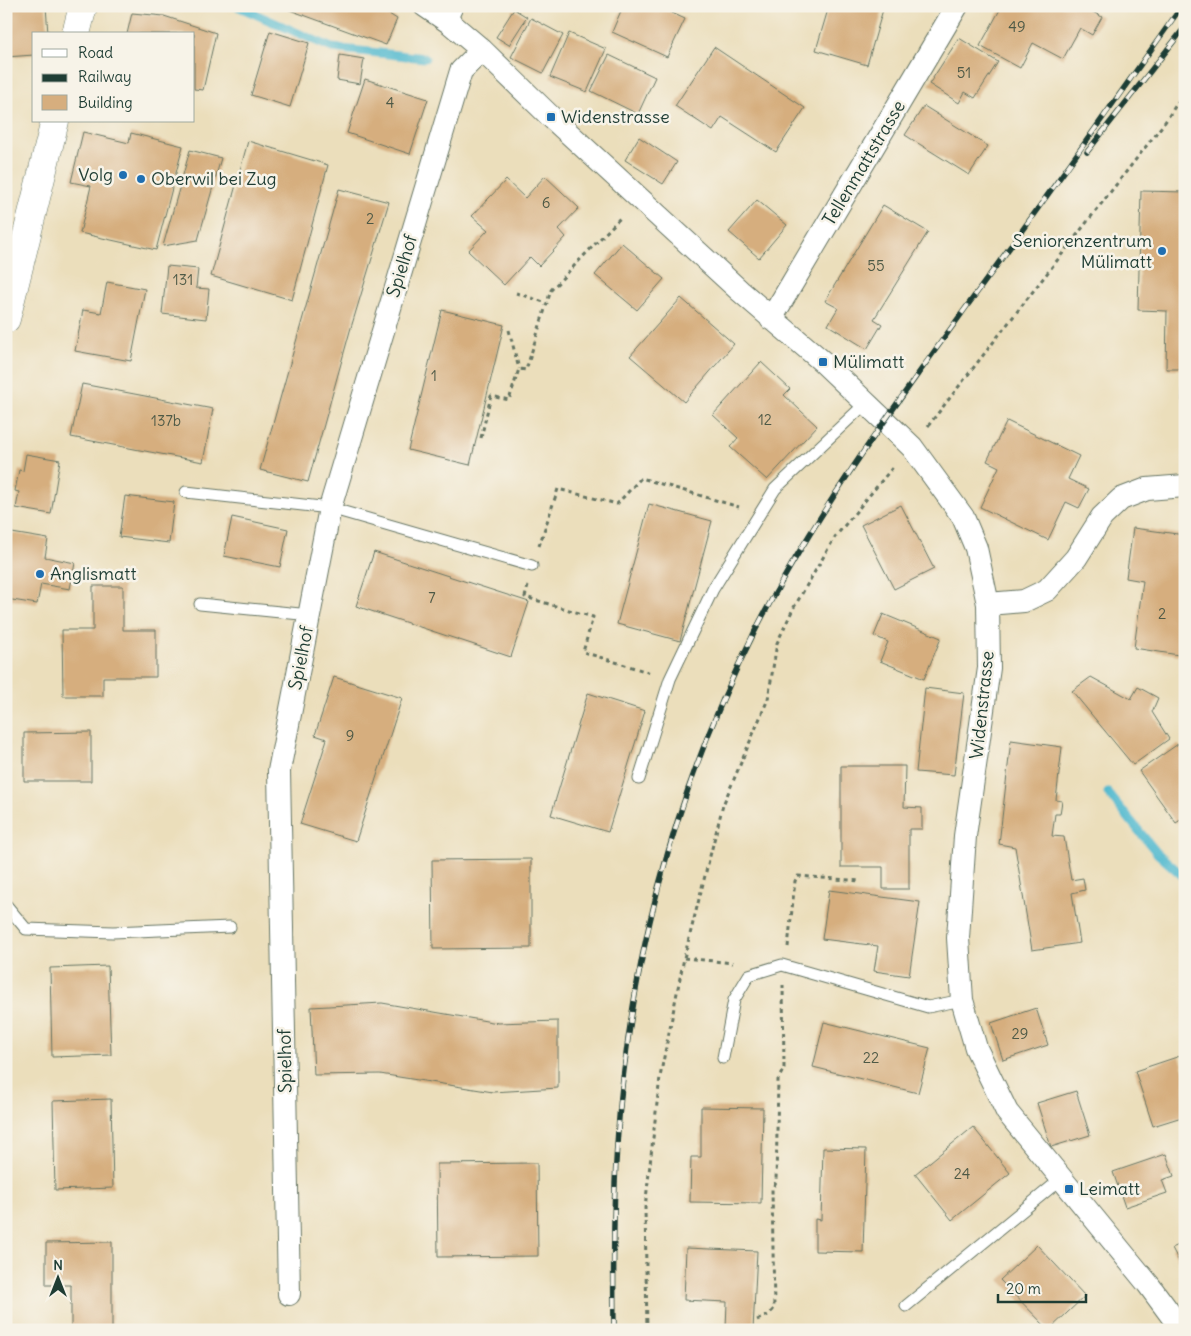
<svg xmlns="http://www.w3.org/2000/svg" width="1191" height="1336" viewBox="0 0 1191 1336" font-family="Delius,sans-serif">
	<style>
		.lines { fill: none; stroke-linecap: round; stroke-linejoin: round }
		.stream { stroke: #51b9cf; stroke-width: 9 }
		.building { fill: #d6ae7e }
		.service-casing { stroke: #667563; stroke-width: 13 }
		.minor-casing { stroke: #667563; stroke-width: 24 }
		.primary-casing { stroke: #667563; stroke-width: 29 }
		.path { stroke: #667563; stroke-width: 3; stroke-dasharray: 4 4; stroke-linecap: butt }
		.service { stroke: #fff; stroke-width: 11 }
		.minor { stroke: #fff; stroke-width: 22 }
		.primary { stroke: #fff; stroke-width: 28 }
		.rail-casing { stroke: #1f3d34; stroke-width: 5.5 }
		.rail { stroke: #f7f3e8; stroke-width: 4; stroke-dasharray: 11; stroke-linecap: butt }
		.poi-dot { fill: #1f6fb2; stroke: #f7f3e8; stroke-width: 2 }
		.labels { text-anchor: middle; stroke-width: 5; stroke-linejoin: round; paint-order: stroke }
		.number-label { font-size: 15px; fill: #4d5946 }
		.poi-label { font-size: 18px; fill: #1f3d34; stroke: #f7f3e8; text-anchor: start }
		.street-label { font-size: 18px; fill: #1f3d34; stroke: #f7f3e8 }
	</style>
	<rect width="100%" height="100%" fill="#f7f3e8"/>
	<filter id="ink" filterUnits="userSpaceOnUse"><feTurbulence type="fractalNoise" baseFrequency=".02" numOctaves="2"/><feDisplacementMap in="SourceGraphic" scale="10" xChannelSelector="R" yChannelSelector="G"/><feConvolveMatrix kernelMatrix="1 2 1 2 8 2 1 2 1" color-interpolation-filters="sRGB"/></filter>
	<filter id="wash" filterUnits="userSpaceOnUse"><feTurbulence type="fractalNoise" baseFrequency=".0096" numOctaves="4" result="noise"/><feDisplacementMap in="SourceGraphic" scale="20" xChannelSelector="R" yChannelSelector="G"/><feGaussianBlur stdDeviation="1.12" result="paint"/><feColorMatrix in="noise" values="0 0 0 0 0 0 0 0 0 0 0 0 0 0 0 0 0 1.4 0 .05"/><feComposite in="paint" operator="in"/></filter>
	<g filter="url(#wash)">
		<rect width="100%" height="100%" fill="#ebdebb"/>
		<g class="lines">
			<path class="stream" d="M237 6 332 48 425 58
				M1108 793 1157 853 1182 875 1185 880"/>
		</g>
		<g id="blocks">
			<path class="building" d="M29 6H46L48 34H34V55L6 57V8Z
				M288 6H376L397 19 386 45 287 9Z
				M623 6H657L685 19 667 57 612 32Z
				M829 6H884L867 65 816 50Z
				M1002 6H1082L1102 17 1092 35 1080 28 1063 59 1033 43 1020 68 980 46Z
				M514 9 527 17 509 45 496 37Z
				M132 13 164 16 216 33 203 90 194 89V34H127Z
				M531 18 563 35 543 73 511 57Z
				M270 31 309 43 290 107 251 95Z
				M569 33 606 49 587 92 550 77Z
				M959 38 998 62 975 98 965 92 959 103 929 84Z
				M714 47 805 108 776 152 722 117 713 131 675 106Z
				M340 55 364 59 360 84 337 80Z
				M609 55 655 77 638 114 591 91Z
				M365 79 428 99 410 154 347 133Z
				M924 106 988 146 969 175 905 135Z
				M83 132 129 143 131 133 183 146 156 250 80 233 91 186 71 182Z
				M639 137 677 162 663 184 625 160Z
				M248 141 328 165 292 300 211 276Z
				M190 150 221 158 198 240 163 246Z
				M545 176 579 208 559 229 566 237 539 266 530 257 504 285 468 251 488 230 472 216 506 180 525 198Z
				M339 189 389 202 350 331 308 482 260 470Z
				M1141 191 1185 192V401H1182L1183 369H1166L1167 311 1138 310Z
				M757 200 787 225 759 258 729 232Z
				M883 205 928 232 874 319 882 324 867 349 828 325 838 308 825 301Z
				M622 243 664 279 637 310 595 275Z
				M167 266 198 269 196 288 209 289 206 319 162 314Z
				M107 282 145 289 131 361 75 351 83 310 101 313Z
				M681 298 734 344 684 402 630 356Z
				M442 310 504 325 470 465 408 450Z
				M761 362 790 389 784 395 817 426 767 480 730 447 738 438 713 415Z
				M82 384 213 409 203 462 71 437Z
				M1007 421 1079 456 1068 479 1089 489 1079 508 1066 502 1048 540 980 507 999 467 987 461Z
				M26 454 60 460 51 514 16 508 19 492 15 491 19 470 23 471Z
				M125 496 174 502 169 543 119 537Z
				M649 504 712 521 680 641 617 624Z
				M901 505 934 569 894 589 861 525Z
				M232 517 288 529 280 567 224 556Z
				M1133 528 1185 535V656L1134 648 1143 581 1126 578Z
				M6 532 48 539 45 557 75 563 70 589 41 584 37 604 6 599Z
				M374 552 529 602 511 657 356 606Z
				M93 586H123V630H156V677H103V696H63L62 630H93Z
				M883 614 941 638 924 679 880 661 888 642 874 636Z
				M334 677 402 698 356 841 300 824 327 739 315 735Z
				M1091 677 1131 699 1138 687 1158 698 1152 712 1169 739 1133 765 1072 691Z
				M925 688 964 693 954 775 916 772Z
				M588 693 645 711 608 832 551 815Z
				M91 732V781H24V733Z
				M1011 740 1062 747 1056 800 1062 801 1060 814H1055L1052 836 1064 837 1071 880 1083 878 1085 890 1072 893 1080 943 1032 950 1015 847 999 844Z
				M1178 744 1185 753V817L1176 823 1139 771Z
				M841 766H905L904 807 922 808V829H909V889H883V867H841Z
				M531 859V948L433 949 432 860Z
				M829 890 920 902 909 976 874 971 878 946 822 939Z
				M108 966 111 1055 52 1057 50 968Z
				M382 1003 498 1023 558 1021V1088L493 1092 380 1074 314 1075 311 1007Z
				M1036 1008 1048 1045 1003 1060 991 1023Z
				M824 1022 930 1048 918 1093 813 1067Z
				M1180 1056 1185 1072V1116L1153 1126 1135 1071Z
				M1076 1091 1090 1135 1051 1147 1037 1103Z
				M111 1099 113 1188 55 1190 53 1101Z
				M701 1107 763 1108 761 1203 690 1202 691 1157H701Z
				M973 1127 1010 1173 952 1220 915 1174Z
				M823 1148 866 1149 863 1252 815 1251V1219L821 1220Z
				M1166 1154 1174 1176 1162 1180 1167 1193 1125 1207 1113 1172Z
				M537 1163 538 1256 438 1257 437 1164Z
				M112 1242V1330H71V1285H46V1243Z
				M1185 1242V1273L1172 1248Z
				M1037 1245 1085 1296 1049 1330 1000 1280Z
				M686 1248 757 1251 753 1330 726 1329 727 1302 684 1300Z"/>
		</g>
	</g>
	<g filter="url(#ink)">
		<use href="#blocks" fill-opacity="0" stroke="#667563" stroke-width="1"/>
		<g class="lines">
			<defs>
				<path id="service" d="M450 23 458 6
					M186 492 330 508 532 566
					M200 604 310 615
					M639 779 670 679 713 589 775 489 866 403
					M6 905 26 929 113 932 230 927
					M723 1058 734 1000 749 975 782 965 928 1007 962 1000
					M906 1306 1061 1179"/>
				<path id="minor" d="M425 6 450 23 482 50 551 117 740 291 823 362 912 447 963 517 976 548 988 604 989 668 965 836 958 938 962 1000 976 1048 1007 1112 1148 1284 1182 1330
					M771 319 957 6
					M988 604 1024 601 1047 590 1076 558 1102 517 1121 499 1147 489 1185 486
					M289 1294 279 771 330 508 461 71 482 50"/>
				<path id="primary" d="M76 34 83 6
					M6 319 55 121"/>
			</defs>
			<use href="#service" class="service-casing"/>
			<use href="#minor" class="minor-casing"/>
			<use href="#primary" class="primary-casing"/>
			<path class="path" d="M516 293 547 303
				M509 330 519 369
				M928 426 1165 122 1185 91
				M481 438 491 396 509 400 519 369 526 370 551 290 621 217
				M539 546 558 489 617 504 641 478 739 507
				M528 586 525 597 593 617 583 652 651 673
				M788 947 795 881 798 876 861 881
				M684 958 733 963
				M757 1320 768 1315 774 1309 772 1189 776 1182 778 1080 784 1068 783 985
				M647 1330 645 1208 660 1077 684 958 723 805 768 699 777 643 793 609 835 537 893 467"/>
			<use href="#service" class="service"/>
			<use href="#minor" class="minor"/>
			<use href="#primary" class="primary"/>
			<defs>
				<path id="rail" d="M1087 152 1185 27
					M614 1330C613 1243 613 1156 624 1070 642 918 686 768 755 631 815 514 893 408 970 302 1042 204 1112 105 1182 6"/>
			</defs>
			<use href="#rail" class="rail-casing"/>
			<use href="#rail" class="rail"/>
		</g>
	</g>
	<g class="poi-dot">
		<rect x="546" y="112" width="10" height="10" rx="2.5"/>
		<circle cx="123" cy="175" r="5"/>
		<circle cx="141" cy="179" r="5"/>
		<circle cx="1162" cy="251" r="5"/>
		<rect x="818" y="357" width="10" height="10" rx="2.5"/>
		<circle cx="40" cy="574" r="5"/>
		<rect x="1064" y="1184" width="10" height="10" rx="2.5"/>
	</g>
	<g class="labels">
		<g class="number-label">
			<text x="1017" y="32">49</text>
			<text x="964" y="78">51</text>
			<text x="390" y="108">4</text>
			<text x="546" y="208">6</text>
			<text x="370" y="224">2</text>
			<text x="876" y="271">55</text>
			<text x="183" y="285">131</text>
			<text x="434" y="381">1</text>
			<text x="765" y="425">12</text>
			<text x="166" y="426">137b</text>
			<text x="432" y="603">7</text>
			<text x="1162" y="619">2</text>
			<text x="350" y="741">9</text>
			<text x="1020" y="1039">29</text>
			<text x="871" y="1063">22</text>
			<text x="962" y="1179">24</text>
		</g>
		<g class="poi-label">
			<text x="561" y="123">Widenstrasse</text>
			<text x="113" y="181" text-anchor="end">Volg</text>
			<text x="151" y="185">Oberwil bei Zug</text>
			<text x="1152" y="247" text-anchor="end">Seniorenzentrum<tspan x="1152" dy="21">Mülimatt</tspan></text>
			<text x="833" y="368">Mülimatt</text>
			<text x="50" y="580">Anglismatt</text>
			<text x="1079" y="1195">Leimatt</text>
		</g>
		<g class="street-label">
			<text transform="translate(864 163) rotate(-59)" y="6">Tellenmattstrasse</text>
			<text transform="translate(402 266) rotate(-73)" y="6">Spielhof</text>
			<text transform="translate(301 658) rotate(-79)" y="6">Spielhof</text>
			<text transform="translate(982 705) rotate(-84)" y="6">Widenstrasse</text>
			<text transform="translate(285 1061) rotate(-91)" y="6">Spielhof</text>
		</g>
	</g>
	<rect width="1191" height="1336" fill="none" stroke="#f7f3e8" stroke-width="25"/>
	<rect x="32" y="32" width="162" height="90" fill="#f7f3e8" stroke="#a1aaa0"/>
	<rect x="42" y="49" width="25" height="8" fill="#ffffff" stroke="#a1aaa0"/>
	<text x="78" y="58" font-size="15" fill="#1f3d34">Road</text>
	<rect x="42" y="74" width="25" height="8" fill="#1f3d34" stroke="#a1aaa0"/>
	<text x="78" y="82" font-size="15" fill="#1f3d34">Railway</text>
	<rect x="42" y="95" width="25" height="15" fill="#d6ae7e" stroke="#a1aaa0"/>
	<text x="78" y="108" font-size="15" fill="#1f3d34">Building</text>
	<g transform="translate(58 1278)" stroke="#f7f3e8" stroke-width="4" paint-order="stroke">
	<path d="M0-4L9 19L0 12L-9 19Z" fill="#1f3d34"/>
	<text y="-8" font-size="14" font-weight="bold" text-anchor="middle" fill="#1f3d34">N</text>
	</g>
	<path d="M998 1294v8h88v-8" fill="none" stroke="#1f3d34" stroke-width="2.5"/>
	<text x="1006" y="1294" font-size="15" fill="#1f3d34" stroke="#f7f3e8" stroke-width="4" paint-order="stroke">20 m</text>
</svg>
